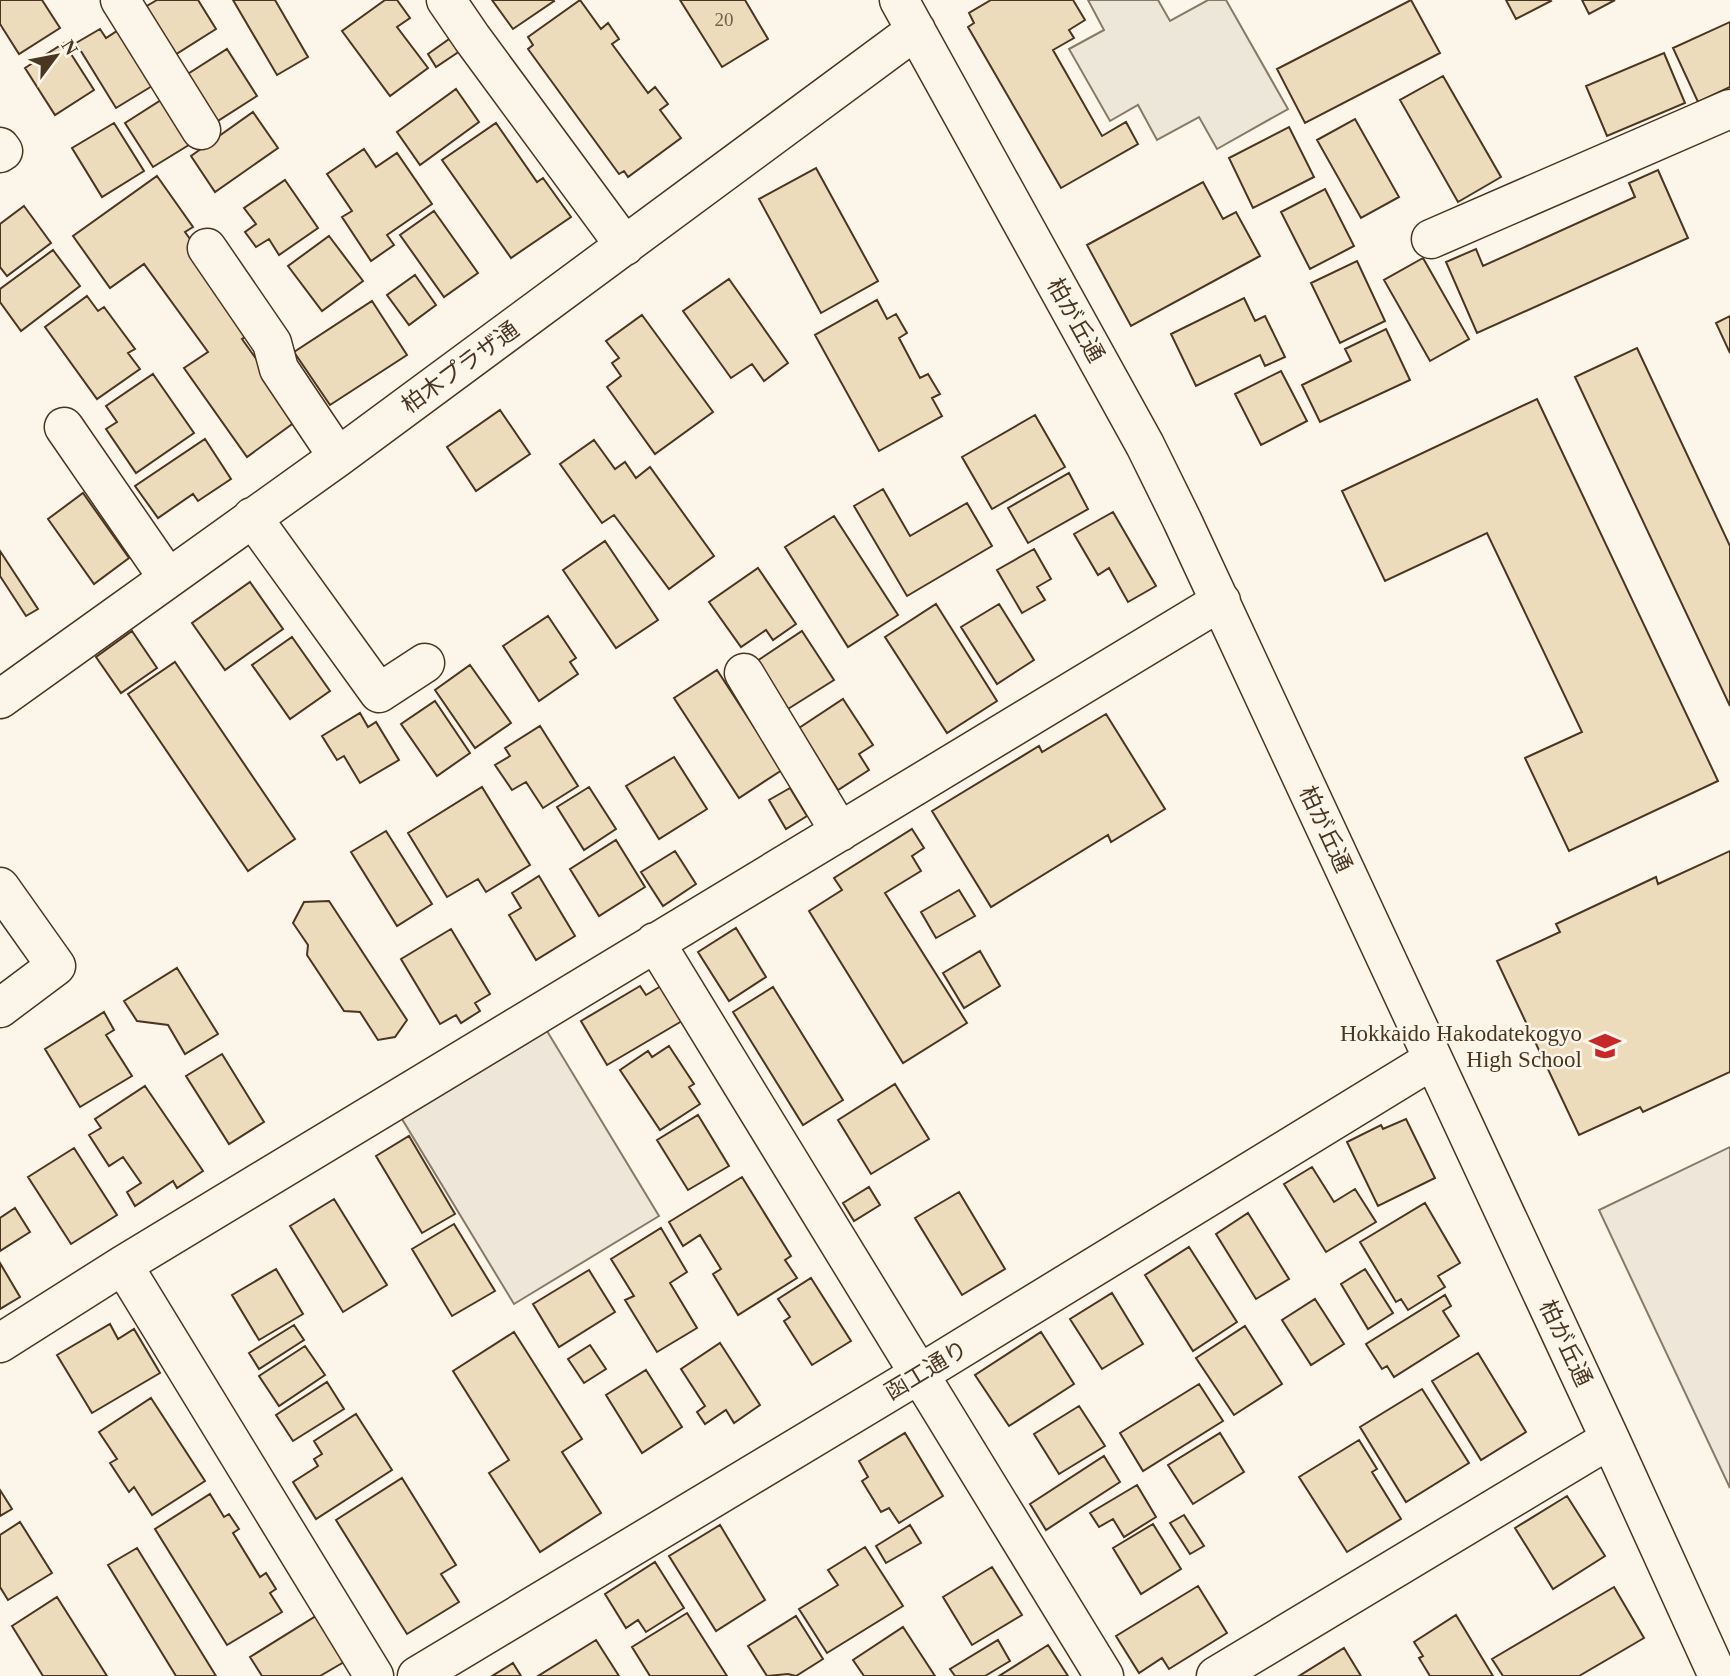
<svg xmlns="http://www.w3.org/2000/svg" width="1730" height="1676" viewBox="0 0 1730 1676" font-family="'Times New Roman','Noto Sans JP',serif">
	<style>
		.green { fill: #ede6d9; stroke: #887966; stroke-width: 2 }
		.parking { fill: #ede7d9; stroke: #887966; stroke-width: 2 }
		.building { fill: #ecdcbc; stroke: #4a3520; stroke-width: 2 }
		.lines { fill: none; stroke-linecap: round; stroke-linejoin: round }
		.minor-casing { stroke: #4a3520; stroke-width: 41 }
		.minor { stroke: #fbf6e9; stroke-width: 38 }
		.labels { text-anchor: middle; stroke-width: 5; stroke-linejoin: round; paint-order: stroke }
		.number-label { font-size: 19px; fill: #725f47 }
		.street-label { font-size: 23px; fill: #4a3520; stroke: #fbf6e9 }
		.poi-label { font-size: 23px; fill: #4a3520; stroke: #fbf6e9; text-anchor: end }
	</style>
	<rect width="100%" height="100%" fill="#fbf6e9"/>
	<path class="green" d="M547 1031 659 1216 514 1304 402 1119Z
		M1730 1147V1488L1599 1210Z"/>
	<path class="parking" d="M1088 0H1158L1170 21 1208 0H1226L1288 109 1217 149 1199 117 1157 140 1138 105 1110 121 1069 49 1104 30Z"/>
	<path class="building" d="M0 0H42L60 28 19 54 0 24Z
		M157 0H198L216 29 170 58 140 10Z
		M233 0H275L308 57 277 75Z
		M385 0H397L410 18 397 27 428 68 390 96 342 31Z
		M492 0H553L554 1 513 29Z
		M580 0 601 29 608 23 619 39 612 44 648 93 655 87 668 104 660 110 681 138 628 177 624 171 619 174 528 49 533 45 528 37Z
		M680 0H745L768 39 722 67Z
		M991 0H1073L1085 20 1069 30 1074 38 1053 50 1102 136 1126 122 1138 144 1061 188 968 27 974 23 969 13Z
		M1411 0 1440 53 1305 123 1277 69Z
		M1506 0H1550L1551 1 1516 19Z
		M1582 0H1615L1589 14Z
		M1730 22V87L1698 102 1673 48Z
		M123 27 157 83 116 108 76 43 100 29 106 38Z
		M452 37 460 51 436 67 428 54Z
		M64 43 94 90 55 115 25 68Z
		M227 49 257 96 213 124 183 77Z
		M1664 53 1685 103 1607 136 1586 86Z
		M1443 76 1501 177 1458 202 1400 100Z
		M456 89 479 122 420 165 397 132Z
		M169 95 197 140 153 167 125 123Z
		M253 112 278 148 215 192 191 156Z
		M1355 119 1399 197 1361 218 1317 140Z
		M114 123 144 171 102 197 72 148Z
		M496 123 537 182 543 178 571 217 511 258 442 160Z
		M1289 127 1314 177 1253 208 1229 158Z
		M364 149 376 167 397 153 432 204 387 235 394 245 371 261 342 217 352 211 327 174Z
		M816 168 878 281 821 313 759 199Z
		M1658 170 1688 238 1477 333 1446 262 1476 249 1483 266 1635 197 1629 183Z
		M157 176 193 227 185 232 256 329 242 339 299 419 247 457 184 368 208 352 144 264 110 288 73 236Z
		M285 180 318 228 279 255 269 239 256 247 245 232 256 224 244 208Z
		M1203 182 1223 219 1236 212 1260 256 1131 326 1087 245Z
		M1325 189 1354 246 1310 269 1281 212Z
		M24 206 51 243 7 276 0 267V224Z
		M434 211 478 273 444 297 400 235Z
		M329 236 363 281 322 311 288 266Z
		M53 250 80 286 21 331 0 302V289Z
		M1423 258 1469 339 1430 361 1384 280Z
		M1357 261 1385 321 1340 343 1311 283Z
		M415 275 436 305 409 325 387 295Z
		M729 279 788 363 764 381 752 364 731 378 683 311Z
		M87 296 98 311 104 307 135 349 128 353 140 369 97 399 45 327Z
		M1244 298 1255 321 1265 316 1285 357 1265 366 1260 355 1196 386 1171 334Z
		M877 300 887 319 896 314 907 333 899 338 920 378 928 374 940 394 932 398 942 416 879 451 815 335Z
		M372 301 407 355 330 405 294 352Z
		M642 315 713 412 655 454 607 387 621 376 612 363 619 358 606 341Z
		M1730 316V353L1716 323Z
		M1386 329 1410 380 1320 422 1302 385 1351 361 1345 349Z
		M1637 348 1730 546V706L1575 377Z
		M1281 371 1307 421 1261 445 1235 394Z
		M153 374 194 433 136 473 106 429 117 422 106 406Z
		M1537 399 1718 781 1569 851 1525 758 1582 732 1487 533 1385 581 1342 491Z
		M500 410 530 454 476 491 447 447Z
		M1035 415 1065 467 992 509 962 457Z
		M205 439 231 479 198 501 193 494 158 518 135 486Z
		M594 440 615 469 625 462 636 478 650 467 714 556 669 589 614 515 602 523 560 464Z
		M1069 473 1088 509 1028 543 1008 508Z
		M883 489 910 536 967 503 992 546 907 596 854 506Z
		M83 493 129 558 94 584 48 519Z
		M1113 512 1156 586 1128 602 1109 568 1098 575 1074 534Z
		M834 516 898 615 848 647 785 547Z
		M605 541 658 620 616 648 563 570Z
		M1034 549 1051 579 1037 587 1045 600 1022 613 997 570Z
		M0 551 38 609 26 616 0 576Z
		M758 568 796 624 773 640 766 630 741 647 709 602Z
		M250 582 283 629 225 670 192 623Z
		M936 604 997 701 947 733 885 637Z
		M999 604 1034 660 997 684 961 627Z
		M548 616 576 658 570 662 578 674 539 701 503 646Z
		M132 631 157 668 121 693 96 657Z
		M802 631 834 680 788 709 757 661Z
		M292 637 330 691 290 719 252 665Z
		M175 662 295 839 248 871 128 694Z
		M470 665 511 723 475 748 435 690Z
		M717 670 782 770 739 798 674 698Z
		M843 699 873 745 859 754 869 770 838 790 799 728Z
		M435 701 470 753 437 776 401 724Z
		M360 713 368 727 376 722 399 760 360 783 344 756 337 760 322 736Z
		M1106 714 1165 809 1111 842 1108 835 991 907 932 811 1039 746 1042 752Z
		M540 726 578 786 543 808 526 782 512 790 495 765 510 756 505 748Z
		M674 757 707 809 659 839 626 786Z
		M482 787 530 865 486 892 478 879 447 897 408 833Z
		M589 787 616 829 584 850 557 807Z
		M790 788 807 816 786 829 769 800Z
		M912 829 924 848 912 856 921 871 885 893 967 1023 903 1063 809 911 842 890 834 878Z
		M386 831 432 904 397 926 351 852Z
		M616 840 645 887 599 916 570 869Z
		M675 851 696 884 663 906 641 872Z
		M1730 851V1072L1643 1112 1640 1107 1579 1135 1497 961 1560 932 1556 924 1656 877 1658 884Z
		M539 876 575 936 536 960 509 915 521 908 512 893Z
		M959 890 975 916 936 938 921 912Z
		M329 901 407 1020 395 1037 378 1040 360 1012 344 1011 307 955 308 945 293 923 304 902Z
		M736 928 766 977 729 1001 698 952Z
		M451 929 490 994 475 1003 480 1011 461 1023 456 1015 440 1024 401 959Z
		M980 951 1000 986 964 1008 943 973Z
		M177 968 218 1034 185 1054 168 1025 137 1021 124 1001Z
		M640 986 646 995 661 986 682 1021 607 1065 581 1021Z
		M773 987 843 1100 803 1125 733 1012Z
		M104 1012 114 1030 106 1035 132 1076 80 1107 45 1049Z
		M669 1046 694 1084 689 1087 700 1104 660 1130 620 1070 648 1051 652 1057Z
		M222 1054 264 1122 229 1144 186 1076Z
		M895 1084 929 1139 871 1174 838 1120Z
		M145 1086 203 1171 177 1188 173 1181 135 1206 127 1192 141 1183 123 1157 109 1166 89 1135 101 1128 95 1119Z
		M698 1115 729 1166 688 1190 657 1140Z
		M1406 1119 1435 1178 1378 1206 1347 1142 1381 1125 1383 1129Z
		M409 1136 455 1214 422 1233 376 1156Z
		M74 1148 117 1215 71 1244 28 1177Z
		M1312 1167 1334 1202 1355 1189 1376 1222 1326 1252 1284 1184Z
		M742 1177 791 1256 785 1260 797 1278 738 1315 713 1274 721 1269 700 1235 683 1246 669 1222Z
		M869 1187 880 1205 854 1221 843 1203Z
		M959 1192 1005 1269 962 1295 915 1218Z
		M334 1199 387 1285 343 1312 290 1226Z
		M1425 1203 1460 1263 1438 1276 1445 1287 1408 1310 1401 1299 1396 1302 1360 1242Z
		M15 1208 30 1232 0 1251V1218Z
		M1248 1213 1289 1279 1256 1299 1216 1234Z
		M454 1224 495 1291 452 1316 412 1249Z
		M661 1228 687 1272 670 1283 697 1328 657 1352 625 1300 634 1296 611 1259Z
		M1189 1247 1237 1322 1193 1351 1145 1275Z
		M0 1263 20 1297 0 1309Z
		M276 1269 303 1314 259 1340 232 1295Z
		M1365 1269 1393 1313 1368 1329 1341 1284Z
		M589 1270 615 1312 559 1347 533 1304Z
		M811 1278 851 1341 812 1365 784 1321 790 1317 778 1299Z
		M1112 1293 1143 1344 1102 1369 1070 1319Z
		M1445 1295 1451 1306 1443 1311 1459 1336 1394 1377 1387 1366 1382 1369 1366 1344Z
		M1315 1299 1344 1344 1311 1365 1282 1320Z
		M110 1324 118 1339 134 1329 160 1373 92 1413 57 1355Z
		M294 1325 304 1340 259 1369 249 1353Z
		M1245 1326 1282 1384 1234 1415 1196 1358Z
		M514 1332 582 1439 562 1452 601 1513 540 1552 489 1473 509 1460 453 1371Z
		M1041 1332 1074 1384 1009 1426 975 1375Z
		M720 1343 760 1405 734 1423 726 1410 705 1424 697 1412 705 1406 681 1369Z
		M590 1345 606 1369 584 1383 568 1359Z
		M305 1346 325 1375 279 1406 259 1376Z
		M1478 1353 1526 1432 1481 1460 1432 1381Z
		M646 1370 682 1427 642 1453 606 1395Z
		M327 1382 344 1409 293 1441 276 1415Z
		M1199 1384 1223 1421 1143 1471 1120 1433Z
		M1422 1389 1469 1463 1406 1502 1360 1427Z
		M151 1398 205 1481 152 1515 134 1487 129 1492 110 1463 117 1459 99 1432Z
		M1079 1406 1105 1446 1059 1474 1034 1434Z
		M356 1414 392 1470 316 1519 293 1482 318 1466 314 1459 322 1454 314 1441Z
		M905 1433 943 1496 899 1523 889 1508 881 1512 862 1481 868 1477 859 1461Z
		M1220 1433 1244 1472 1193 1504 1168 1465Z
		M1359 1440 1377 1469 1372 1472 1401 1519 1347 1552 1299 1477Z
		M1104 1456 1120 1482 1046 1530 1030 1504Z
		M402 1478 456 1565 441 1574 459 1602 407 1634 336 1520Z
		M1137 1485 1156 1517 1124 1537 1113 1519 1099 1527 1090 1513Z
		M0 1490 12 1509 0 1516Z
		M210 1494 224 1517 229 1514 239 1529 233 1533 260 1577 266 1573 276 1589 270 1593 282 1612 227 1645 155 1529Z
		M1567 1496 1605 1556 1553 1589 1515 1528Z
		M1184 1515 1204 1546 1190 1554 1170 1523Z
		M20 1522 52 1573 8 1600 0 1587V1535Z
		M1153 1524 1181 1569 1141 1594 1113 1548Z
		M720 1525 765 1600 716 1631 669 1556Z
		M910 1525 921 1543 886 1563 876 1546Z
		M865 1547 903 1606 827 1653 799 1609 838 1585 828 1570Z
		M137 1548 216 1676H176L108 1565Z
		M655 1562 684 1608 646 1632 638 1620 626 1628 605 1594Z
		M992 1567 1022 1615 972 1645 943 1597Z
		M1198 1586 1227 1633 1169 1669 1162 1658 1139 1673 1116 1636Z
		M1614 1587 1644 1638 1579 1676H1503L1492 1659Z
		M57 1597 107 1676H43L12 1626Z
		M687 1613 727 1676H650L632 1647Z
		M1456 1615 1493 1676H1430L1419 1658 1423 1656 1414 1642Z
		M316 1616 344 1662 320 1676H262L250 1657Z
		M796 1616 823 1659 796 1676 788 1674 767 1676 748 1646Z
		M903 1627 935 1676H864L853 1660Z
		M596 1640 619 1676H538Z
		M998 1640 1010 1661 985 1676H955L950 1669Z
		M1048 1645 1068 1676H999Z
		M1344 1648 1361 1676H1299Z
		M513 1663 521 1676H492Z"/>
	<g class="lines">
		<defs>
			<path id="minor" d="M120 0 201 130
				M446 0 472 38 625 246
				M899 0 1145 445 1182 520 1610 1439 1718 1676
				M0 147 3 151 0 153
				M1431 239 1730 109
				M207 248 272 343 279 369 338 457
				M64 427 168 578
				M252 517 379 693 425 663
				M744 673 840 832
				M0 699 338 457 916 30
				M0 887 56 966 0 1008
				M655 942 1104 1676
				M123 1265 374 1676
				M0 1343 123 1265 1221 601
				M417 1676 921 1373 1432 1060
				M1216 1676 1610 1439"/>
		</defs>
		<use href="#minor" class="minor-casing"/>
		<use href="#minor" class="minor"/>
	</g>
	<defs>
		<symbol id="school-bare" viewBox="-9 -9 18 18"><path d="M0-5L7-2L0 1L-7-2ZM-4 1L0 2.5L4 1V4Q0 6-4 4Z" fill="#c62828" stroke="#fbf6e9" stroke-width="2.5" paint-order="stroke"/></symbol>
	</defs>
	<g fill-rule="evenodd">
		<use href="#school-bare" x="1583" y="1024" width="44" height="44"/>
	</g>
	<g class="labels">
		<g class="number-label">
			<text x="724" y="26">20</text>
		</g>
		<g class="street-label">
			<text transform="translate(1076 320) rotate(61)" y="8">柏が丘通</text>
			<text transform="translate(460 367) rotate(-36)" y="8">柏木プラザ通</text>
			<text transform="translate(1326 829) rotate(65)" y="8">柏が丘通</text>
			<text transform="translate(1566 1343) rotate(65)" y="8">柏が丘通</text>
			<text transform="translate(926 1370) rotate(-31)" y="8">函工通り</text>
		</g>
		<g class="poi-label">
			<text x="1582" y="1041">Hokkaido Hakodatekogyo<tspan x="1582" dy="26">High School</tspan></text>
		</g>
	</g>
	<g transform="translate(56 56) rotate(58)" stroke="#fbf6e9" stroke-width="5" paint-order="stroke">
	<path d="M0-5L12 26L0 18L-12 26Z" fill="#4a3520"/>
	<text y="-10" font-size="19" font-weight="bold" text-anchor="middle" fill="#4a3520">N</text>
	</g>
</svg>
